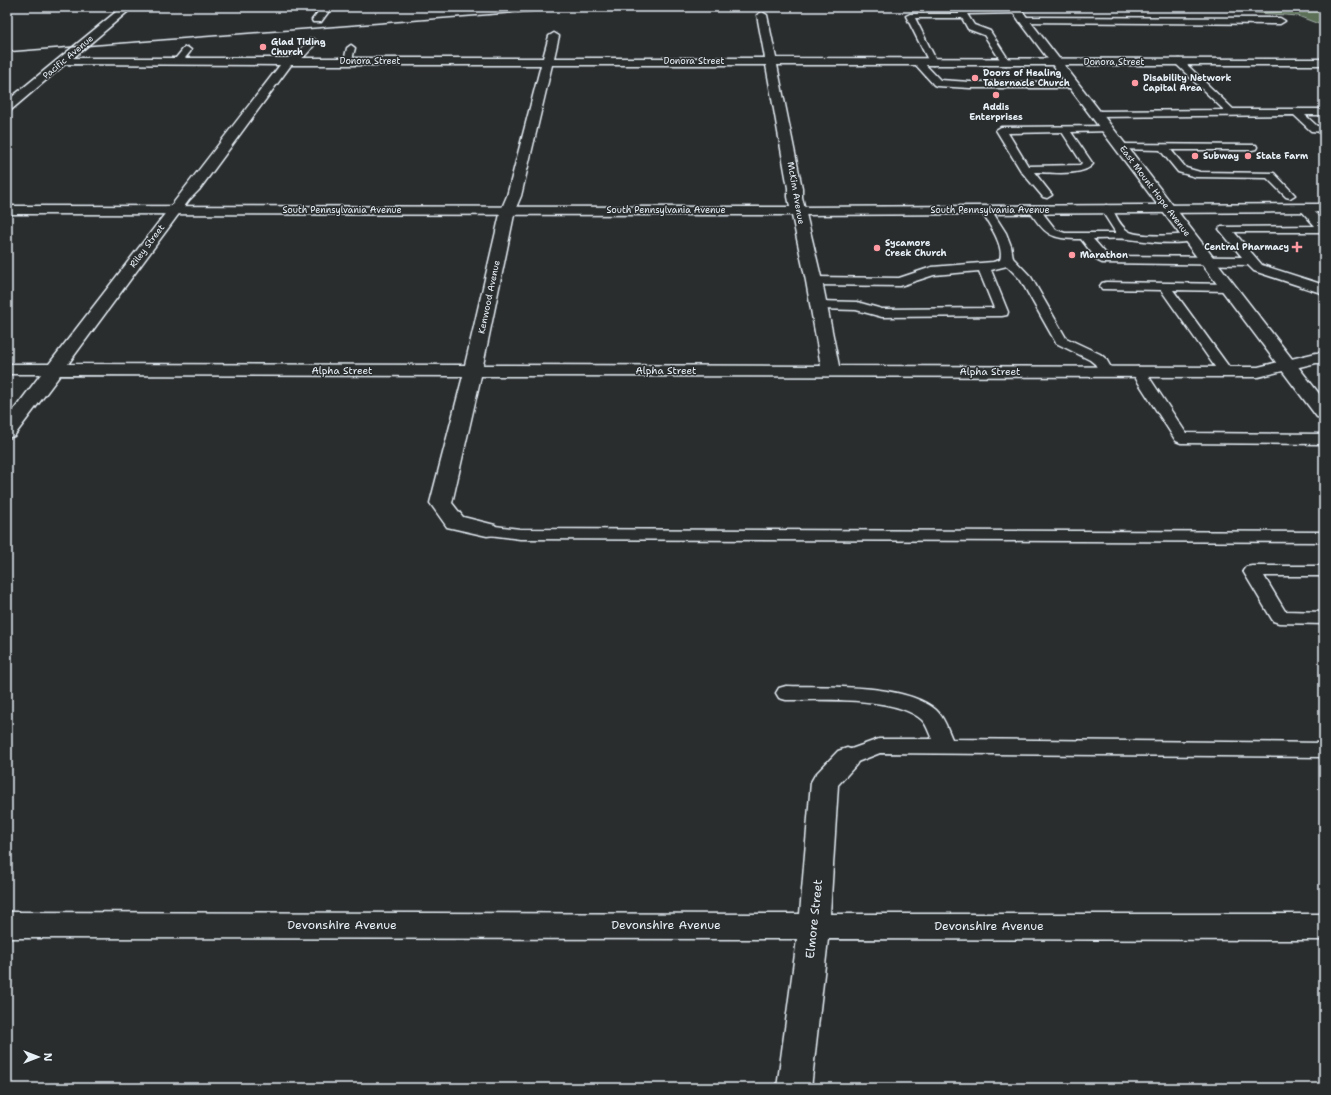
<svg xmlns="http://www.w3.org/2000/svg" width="1331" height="1095" viewBox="0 0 1331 1095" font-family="'Shantell Sans',sans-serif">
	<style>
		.green { fill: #5c6f59; stroke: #a2b0a8 }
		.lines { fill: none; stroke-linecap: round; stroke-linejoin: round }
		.service-casing { stroke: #e8f1f8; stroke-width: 3 }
		.minor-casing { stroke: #e8f1f8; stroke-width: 3 }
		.tertiary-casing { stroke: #e8f1f8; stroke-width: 3 }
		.secondary-casing { stroke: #e8f1f8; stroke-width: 3 }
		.service { fill: #2a2d2e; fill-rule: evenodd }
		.minor { fill: #2a2d2e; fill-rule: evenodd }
		.tertiary { fill: #2a2d2e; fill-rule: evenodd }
		.secondary { fill: #2a2d2e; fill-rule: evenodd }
		.rail { stroke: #e8f1f8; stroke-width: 1.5 }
		.poi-dot { fill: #ff9aa2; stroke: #2a2d2e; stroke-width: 1.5 }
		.labels { text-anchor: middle; stroke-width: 3; stroke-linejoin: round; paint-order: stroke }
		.far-poi-label { font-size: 9px; font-weight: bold; fill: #e8f1f8; stroke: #2a2d2e; text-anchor: start }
		.far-street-label { font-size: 9px; fill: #e8f1f8; stroke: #2a2d2e }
		.street-label { font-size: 10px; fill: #e8f1f8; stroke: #2a2d2e }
		.near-street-label { font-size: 12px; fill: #e8f1f8; stroke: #2a2d2e }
	</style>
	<rect width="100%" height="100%" fill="#2a2d2e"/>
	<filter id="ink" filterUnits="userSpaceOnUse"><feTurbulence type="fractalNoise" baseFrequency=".025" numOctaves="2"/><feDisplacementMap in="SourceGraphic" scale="8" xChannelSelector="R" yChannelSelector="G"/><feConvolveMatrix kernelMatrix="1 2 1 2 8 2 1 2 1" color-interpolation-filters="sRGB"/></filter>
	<g filter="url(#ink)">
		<path class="green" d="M1218 7H1324V26L1298 16 1233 11Z"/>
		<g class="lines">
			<defs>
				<path id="service" d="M1018 9 1022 11 1021 13 967 14 974 25 990 31 1010 62 1006 65 1003 64 984 35 968 29 962 18H915L937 62 933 65 930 64 906 16 910 14H959V10H962Z
					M310 39H313L317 41C310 51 299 66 285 63L284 61 285 59 298 53Z
					M351 45 355 48 351 63H345L344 61 347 48Z
					M187 47 191 50 190 52 181 63H175L174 61 175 59 184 48Z
					M918 59 921 60 940 80 970 82H1074L1079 85 1074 88H970L937 86 934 85 915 64 914 62Z
					M1179 59 1182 60 1233 109H1324V115H1305L1317 126H1324V132L1311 131 1294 115 1095 117 1090 114 1095 111 1224 110 1176 64 1175 62Z
					M1107 126 1110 127 1112 129 1110 131 1071 132 1093 164C1083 177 1049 172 1034 172L1052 195 1047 198 1043 197 1021 171 996 130 1001 127ZM1062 132 1082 163 1080 165 1028 166 1008 133Z
					M1121 144 1256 145 1257 147 1256 149 1252 150H1171L1186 168 1200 172 1274 173 1295 195 1290 198 1286 197 1267 178 1196 177 1178 172 1160 150 1117 149 1116 147 1117 145Z
					M1106 205 1110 206C1116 214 1119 226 1128 231 1139 238 1176 235 1190 234L1194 236 1196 238 1194 240C1173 246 1149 241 1128 239 1117 238 1105 239 1093 239L1108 256 1242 257 1219 229 1221 227 1315 226 1299 208 1305 205 1309 206 1324 221V232H1234L1262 265 1324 285V294L1254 271 1248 265 1102 263 1098 261 1081 239C1049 239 1046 235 1028 209L1034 206 1038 207 1056 230 1065 233H1116L1100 208Z
					M986 207 990 208 1006 233 1011 246 1013 258 1031 277 1066 338 1100 354 1106 359 1113 371 1111 374 1106 375 1101 374 1095 364 1090 360 1056 343 1020 279 1007 266 991 270 1008 312 1007 315 1002 316 882 317 856 310 819 309 814 308 813 305 814 302 819 301 857 302 882 309 994 308 979 271 934 275 900 286 814 285 810 284 808 281 810 278 814 277 899 278 932 267 993 262 1000 260C1005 246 988 222 980 210Z
					M1106 282 1232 284 1234 287 1232 290 1228 291 1173 290 1232 371 1230 374 1225 375 1220 374 1161 290 1102 289 1100 286 1102 283Z
					M1138 367 1143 368 1186 433 1324 434V444L1181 443 1176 441 1131 371 1133 368Z
					M487 525 520 529 1324 532V542L520 539 481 534 479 530 481 526Z
					M1252 566H1324V576H1264L1285 611 1324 612V624L1279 623 1273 621 1243 571 1246 567Z
					M786 686C825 687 905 683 936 710 944 717 948 730 952 739L1324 743V757L880 753 847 766 840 763 837 758 840 753 879 739H932C929 733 927 725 922 720 896 696 820 700 786 700L779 698 776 693 779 688Z"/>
				<path id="minor" d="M122 7H133L73 58H543L549 36 554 33 559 36 554 58H765L757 15 762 12 767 15 776 58 1324 59V65H777L802 188V197L822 281 839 366 1258 367 1316 353H1324V363H1316L1258 377 481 376 452 503 463 517 495 525 498 530 495 535 487 536 447 527 430 503 463 376 60 375 14 436 7 438V419L41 374H7V364H49L280 65 65 64 11 110 7 111V101ZM291 65H541L507 196 501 210 465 365 68 364 189 200 199 190ZM552 65H766L788 188V197L806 281 821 366 483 365 515 210 521 196Z
					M322 7H332L321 22H313L312 20Z
					M1024 17 1280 18 1285 21 1280 24 1020 22 1019 20 1020 18Z
					M847 748 856 751 860 758 856 765 838 785 830 914H1324V940L828 939 811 1088H777L797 939 7 938V912L800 914 811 782 815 775 838 751Z"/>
				<path id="tertiary" d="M1009 7H1019L1324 400V419L1317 417Z"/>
				<path id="secondary" d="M1324 204V212L798 215 7 214V206L798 207Z"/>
			</defs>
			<use href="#service" class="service-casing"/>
			<use href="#minor" class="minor-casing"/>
			<use href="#tertiary" class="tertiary-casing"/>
			<use href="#secondary" class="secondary-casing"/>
			<use href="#service" class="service"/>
			<use href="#minor" class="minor"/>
			<use href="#tertiary" class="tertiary"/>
			<use href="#secondary" class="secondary"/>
			<path class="rail" d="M7 52 589 7"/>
		</g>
	</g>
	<g class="poi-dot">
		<circle cx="263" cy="47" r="4"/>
		<circle cx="975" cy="78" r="4"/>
		<circle cx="1135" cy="83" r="4"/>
		<circle cx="996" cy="95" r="4"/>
		<circle cx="1195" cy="156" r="4"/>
		<circle cx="1248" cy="156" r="4"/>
		<path d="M1295 241h4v4h4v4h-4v4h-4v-4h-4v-4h4z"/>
		<circle cx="877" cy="248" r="4"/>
		<circle cx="1072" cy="255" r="4"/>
	</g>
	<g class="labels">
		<g class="far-poi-label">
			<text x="271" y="45">Glad Tiding<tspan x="271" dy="10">Church</tspan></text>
			<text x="983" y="76">Doors of Healing<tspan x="983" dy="10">Tabernacle Church</tspan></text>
			<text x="1143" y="81">Disability Network<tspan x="1143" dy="10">Capital Area</tspan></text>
			<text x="996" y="110" text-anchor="middle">Addis<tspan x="996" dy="10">Enterprises</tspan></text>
			<text x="1203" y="159">Subway</text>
			<text x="1256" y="159">State Farm</text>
			<text x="885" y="246">Sycamore<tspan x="885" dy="10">Creek Church</tspan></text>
			<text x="1289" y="250" text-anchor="end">Central Pharmacy</text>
			<text x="1080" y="258">Marathon</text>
		</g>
		<g class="far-street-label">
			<text transform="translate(68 57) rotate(-40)" y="3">Pacific Avenue</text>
			<text x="370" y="64">Donora Street</text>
			<text x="694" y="64">Donora Street</text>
			<text x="1114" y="65">Donora Street</text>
			<text transform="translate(1155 191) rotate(53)" y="3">East Mount Hope Avenue</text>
			<text transform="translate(796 193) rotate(80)" y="3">McKim Avenue</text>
			<text x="342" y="213">South Pennsylvania Avenue</text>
			<text x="666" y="213">South Pennsylvania Avenue</text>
			<text x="990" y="213">South Pennsylvania Avenue</text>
			<text transform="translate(147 246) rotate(-53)" y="3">Riley Street</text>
			<text transform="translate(489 297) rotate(-78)" y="3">Kenwood Avenue</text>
		</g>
		<g class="street-label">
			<text x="342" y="374">Alpha Street</text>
			<text x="666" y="374">Alpha Street</text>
			<text x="990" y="375">Alpha Street</text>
		</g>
		<g class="near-street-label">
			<text transform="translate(814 919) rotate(-84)" y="4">Elmore Street</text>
			<text x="342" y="929">Devonshire Avenue</text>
			<text x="666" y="929">Devonshire Avenue</text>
			<text x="989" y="930">Devonshire Avenue</text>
		</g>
	</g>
	<rect width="1331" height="1095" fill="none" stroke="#2a2d2e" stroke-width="24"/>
	<rect x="12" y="12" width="1307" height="1071" fill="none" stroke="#e8f1f8" stroke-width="1.5" filter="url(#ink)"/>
	<g transform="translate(38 1057) rotate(90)" stroke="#2a2d2e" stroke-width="3" paint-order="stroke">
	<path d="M0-3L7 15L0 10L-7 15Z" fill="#e8f1f8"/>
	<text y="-6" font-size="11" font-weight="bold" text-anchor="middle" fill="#e8f1f8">N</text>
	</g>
</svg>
